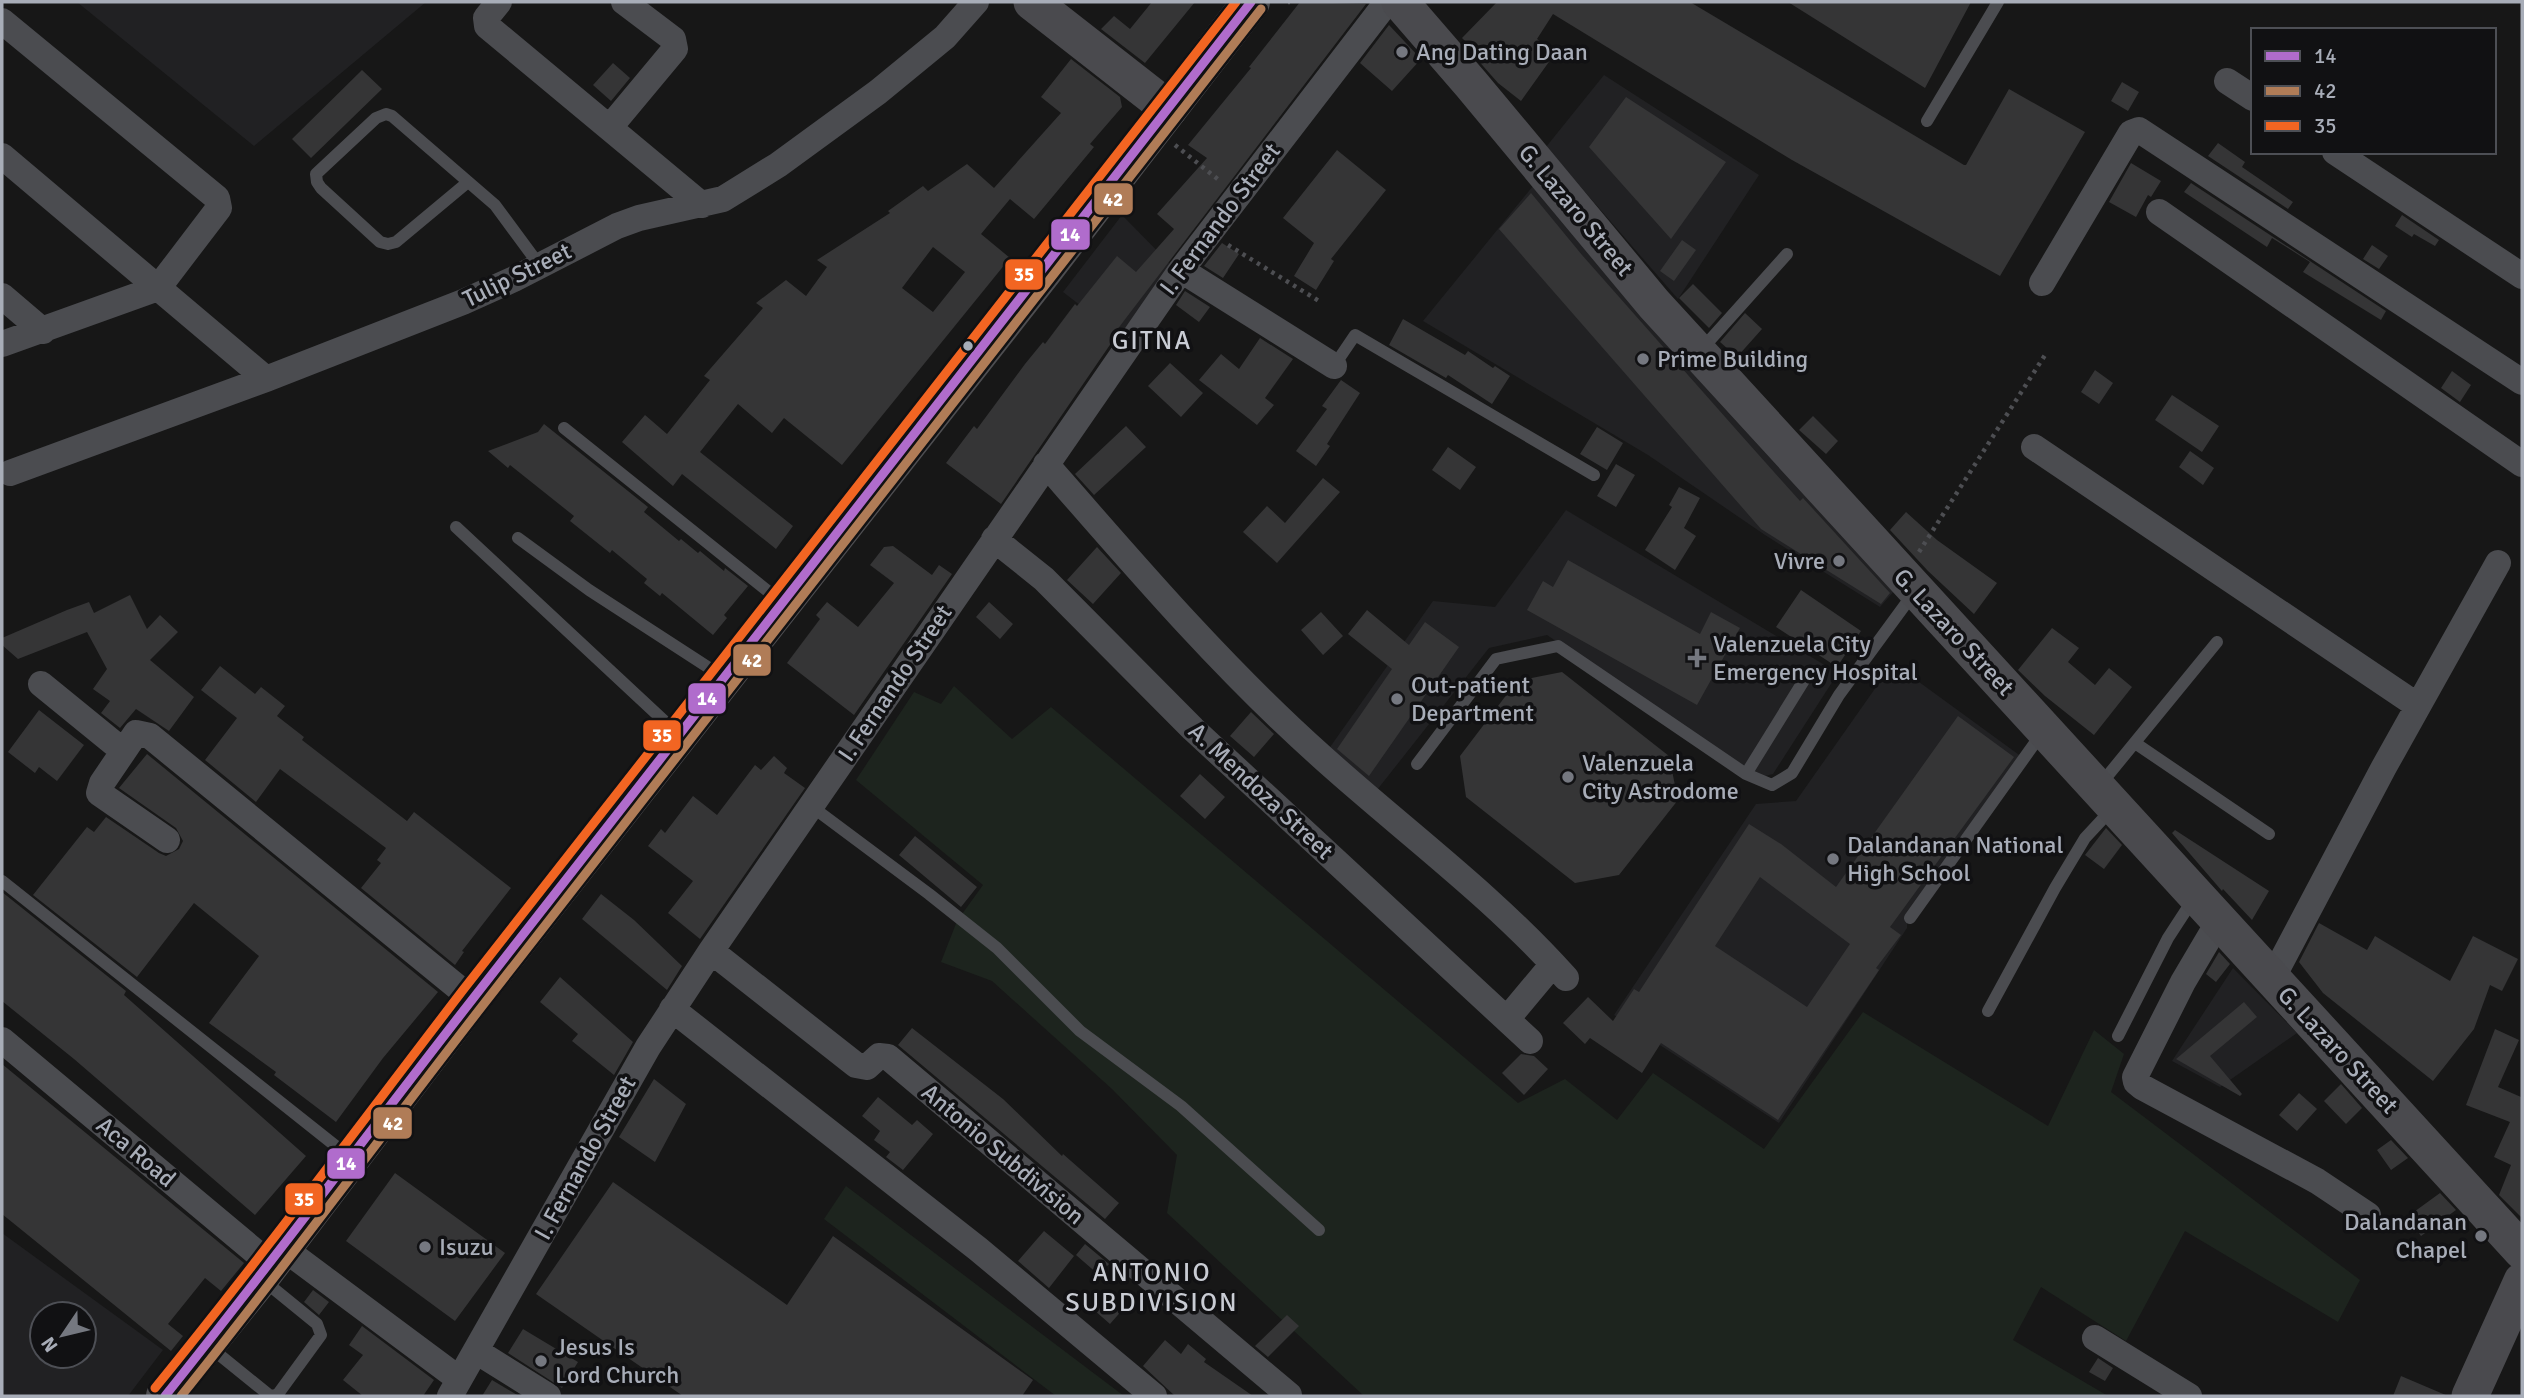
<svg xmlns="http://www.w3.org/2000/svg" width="2524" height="1398" viewBox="0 0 2524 1398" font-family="Signika,sans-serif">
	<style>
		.built { fill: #212123; fill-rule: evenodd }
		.green { fill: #1d241e }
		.building { fill: #353536; fill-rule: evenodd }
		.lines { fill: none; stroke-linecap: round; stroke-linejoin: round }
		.path { stroke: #4d4e52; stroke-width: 4.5; stroke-dasharray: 3.5 5; stroke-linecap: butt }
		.lane { stroke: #4b4c50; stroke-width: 12 }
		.street { stroke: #4b4c50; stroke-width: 26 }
		.secondary { stroke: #4a4a4e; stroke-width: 37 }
		.highway { stroke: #4e4e51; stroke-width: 38 }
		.bus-1-casing { stroke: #111113; stroke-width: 14 }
		.bus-2-casing { stroke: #111113; stroke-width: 14 }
		.bus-3-casing { stroke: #111113; stroke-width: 14 }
		.bus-1 { stroke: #b06ccc; stroke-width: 9 }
		.bus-2 { stroke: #b07c57; stroke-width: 9 }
		.bus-3 { stroke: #f26522; stroke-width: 9 }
		.poi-dot { fill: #757880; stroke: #111113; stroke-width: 2.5 }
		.bus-dot { fill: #a8adb8; stroke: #111113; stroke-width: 2.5 }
		.labels { text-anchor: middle; stroke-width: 7; stroke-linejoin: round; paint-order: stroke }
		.poi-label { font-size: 24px; fill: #a8adb8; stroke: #111113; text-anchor: start }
		.street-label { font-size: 24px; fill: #a8adb8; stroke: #111113 }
		.neighbourhood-label { font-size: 26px; letter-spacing: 2px; fill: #c9ccd4; stroke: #111113 }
		.line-badge { stroke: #111113; stroke-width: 2.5 }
		.badge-label { font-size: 19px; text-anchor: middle; font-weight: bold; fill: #fff }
	</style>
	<rect width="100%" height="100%" fill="#171717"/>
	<path class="built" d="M77 2H426L254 146Z
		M1604 75 1759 175 1678 299 1546 147Z
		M1533 186 1896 589 1880 607 1765 535 1648 455 1423 321Z
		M1122 215 1172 266 1120 336 1063 292Z
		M1566 510 1838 673 1773 774 1757 778 1547 635 1489 648 1377 790 1328 750 1433 601 1495 607Z
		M1893 663 2022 757 1907 915V928L1779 1123 1614 1015 1756 804 1796 801Z
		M2233 968 2297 1033 2220 1087 2172 1061Z
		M2 1233 163 1350 128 1396H2ZM42 1314H84V1356H42Z"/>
	<path class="green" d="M954 686 1012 739 1051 707 1518 1103 1565 1079 1617 1120 1653 1073 1764 1149 1863 1012 2048 1126 2094 1030 2124 1054 2111 1092 2360 1280 2338 1322 2185 1231 2126 1341 2041 1287 2013 1340 2108 1396H1364L1167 1213 1177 1155 1112 1089 992 981 941 962 957 921 983 885 856 780 914 692 941 704Z
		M846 1186 1124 1396H1056L824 1219Z"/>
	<path class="building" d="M1152 2H1195L1145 63 1101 29 1114 16 1130 29Z
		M1300 2 1366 4 1126 318 1114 334 1116 336 1001 504 946 463 974 426 977 429 1025 364 1043 342 1045 344 1075 304 1077 306 1117 256 1136 272 1174 229 1157 214 1207 158 1188 145 1251 68 1249 67Z
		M1497 2H1690L1964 165H1966L2009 89 2085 132 2000 276 1792 160 1553 14 1537 39 1556 52 1521 101 1498 83 1476 58 1478 54 1462 38Z
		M1788 2H1971L1925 88Z
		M1389 25 1421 59 1392 91 1360 63Z
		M1071 59 1120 97 1122 107 1090 144 1094 147 1034 219 1010 199 981 234 1010 258 842 465 784 418 772 433 738 404 700 452 793 526 776 549 682 474 673 486 622 442 645 415 667 434 710 380 704 376 763 308 756 303 786 280 806 296 827 267 817 260 890 213 888 211 923 186 928 191 967 164 994 188 1061 113 1041 97ZM933 247 965 272 933 312 902 288Z
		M613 63 630 78 611 101 593 85Z
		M362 70 382 89 311 158 292 139Z
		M2122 82 2139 92 2128 111 2111 101Z
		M1626 97 1726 162 1671 239 1589 147Z
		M2218 143 2245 162 2242 167 2293 202 2288 209 2208 156Z
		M1337 150 1386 190 1331 259 1334 261 1316 290 1294 276 1314 243 1283 218Z
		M2131 163 2161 181 2151 197 2148 195 2136 217 2109 202Z
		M2191 183 2386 311 2381 320 2303 272 2310 262 2272 238 2267 247 2184 192Z
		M1531 193 1582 255 1741 435 1800 501 1803 498 1890 593 1881 604 1761 529 1499 229Z
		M2402 215 2439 240 2435 246 2414 234 2412 237 2395 226Z
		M1682 240 1696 250 1674 281 1660 271Z
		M1222 243 1239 254 1223 278 1204 266Z
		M2372 245 2388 256 2379 269 2363 259Z
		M1693 284 1722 313 1709 328 1679 298Z
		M1185 291 1210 307 1199 322 1176 305Z
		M1745 313 1762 329 1737 357 1720 342Z
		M1403 319 1465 355 1468 351 1493 368 1495 366 1510 376 1492 404 1448 375 1446 378 1389 345Z
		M1260 338 1293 359 1265 398 1274 405 1257 425 1199 380 1221 354 1239 369Z
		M1170 363 1203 393 1181 417 1148 386Z
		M2095 370 2113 383 2099 404 2081 392Z
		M2452 371 2471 385 2460 402 2441 388Z
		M1341 380 1360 393 1327 444 1330 446 1316 466 1296 451 1327 409 1322 406Z
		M2172 395 2219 426 2202 452 2155 420Z
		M1813 416 1838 441 1826 454 1799 430Z
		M544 424 648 507 644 512 679 541 681 539 698 553 700 551 724 571 725 568 748 586 724 615 727 618 713 635 662 593 660 596 644 583 647 579 612 550 610 553 570 521 574 516 510 465 508 468 488 451 538 432Z
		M1126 426 1146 447 1094 495 1075 474Z
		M1597 427 1623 443 1607 470 1580 454Z
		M1448 447 1476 467 1460 490 1432 470Z
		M2190 451 2214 468 2203 485 2179 467Z
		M1616 464 1635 475 1616 507 1597 496Z
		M1323 478 1340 492 1277 563 1243 532 1267 506 1285 523Z
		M1679 487 1700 498 1684 528 1696 536 1675 570 1645 550 1672 507 1669 505Z
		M1906 512 1937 540 1997 583 1974 614 1928 571 1890 530Z
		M893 546 932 575 939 565 952 574 854 715 787 663 820 619 816 615 827 602 858 627 894 583 870 565 884 547Z
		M1097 547 1121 573 1093 604 1067 580Z
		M1568 560 1700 634 1711 612 1740 628 1697 705 1527 610 1543 581 1553 587Z
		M1801 590 1861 631 1837 667 1776 627Z
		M130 595 147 629 160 615 178 632 150 660 194 697 169 731 136 709 120 728 101 713 110 701 93 689 107 669 87 632 18 659 2 645V638L67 610 89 602 94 613Z
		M989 602 1013 624 1000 639 976 617Z
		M1367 610 1409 645 1425 622 1459 647 1369 776 1337 749 1392 669 1348 634Z
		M1321 612 1343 636 1323 655 1301 630Z
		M2052 628 2079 648 2068 662 2095 685 2109 668 2132 687 2094 735 2045 696 2018 670Z
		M220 666 255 694 261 687 285 706 277 716 304 737 302 740 407 821 414 812 511 888 462 951 464 952 455 965 361 888 381 863 377 860 386 848 280 769 256 802 205 760 237 718 201 690Z
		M1562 672 1669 756 1678 800 1619 875 1575 883 1466 797 1460 756 1517 681Z
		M39 710 84 745 57 781 39 767 35 773 8 752Z
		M1251 712 1274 734 1254 757 1230 736Z
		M1958 716 2014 757 1890 927 1901 935 1876 968 1879 970 1778 1120 1661 1043 1642 1073 1590 1038 1585 1044 1563 1023 1588 997 1613 1021 1634 989 1639 992 1749 824 1781 844 1836 887ZM1760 877 1850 944 1807 1007 1715 946Z
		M147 754 438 992 383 1058 336 1122 274 1075 276 1072 209 1023 259 956 194 903 137 977 33 895 87 827 94 832 106 817 159 853 166 856 179 849 183 841 176 828 119 788Z
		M774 756 787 768 784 773 805 788 700 939 668 913 693 881 648 846 661 829 665 833 693 796 717 815 755 765 761 770Z
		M1200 774 1225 797 1205 819 1180 796Z
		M2106 828 2122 845 2104 869 2085 855Z
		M2175 830 2269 891 2252 920 2223 889 2222 891 2172 833Z
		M915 836 977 887 961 907 899 855Z
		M2 892 126 991 124 995 306 1156 255 1215 74 1059 2 1001Z
		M601 894 634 920 682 966 667 990 582 919Z
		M2319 923 2367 950 2375 936 2450 981 2473 936 2518 959 2502 991 2490 985 2474 1029 2433 1081 2323 993 2299 962Z
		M2219 952 2230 964 2216 982 2206 974Z
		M560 977 633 1042 614 1075 572 1041 578 1034 540 1002Z
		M2244 1002 2257 1017 2210 1056 2242 1094 2240 1096 2176 1059Z
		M912 1028 1003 1099 1062 1156 1063 1154 1119 1203 1105 1219 898 1045Z
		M2495 1029 2519 1040 2498 1087 2521 1097 2522 1094V1218L2499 1195 2511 1165 2494 1157 2510 1122 2466 1105Z
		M1521 1054 1534 1056 1548 1069 1524 1095 1502 1073Z
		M2 1064 244 1263 221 1291 205 1278 168 1324 183 1336 171 1351 2 1214Z
		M654 1079 686 1104 655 1162 619 1137Z
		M2341 1084 2362 1108 2346 1124 2324 1101Z
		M2299 1093 2317 1109 2297 1131 2279 1115Z
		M878 1097 912 1125 917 1120 933 1134 903 1170 886 1157 890 1152 874 1140 880 1131 862 1116Z
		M2391 1140 2408 1158 2391 1170 2377 1150Z
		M395 1173 505 1253 455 1321 346 1241Z
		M613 1182 787 1305 833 1236 1033 1380 1022 1396H683L536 1294Z
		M2440 1193 2456 1210 2421 1236 2407 1217Z
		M1044 1231 1074 1256 1049 1288 1018 1261Z
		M1085 1244 1109 1264 1099 1275 1076 1255Z
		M313 1290 329 1302 319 1315 304 1302Z
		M1108 1294 1124 1308 1110 1324 1094 1310Z
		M1287 1315 1299 1326 1268 1357 1255 1346Z
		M362 1326 434 1380 423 1396H363L343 1380 363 1355 349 1345Z
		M523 1329 578 1362 562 1388 508 1353Z
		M1165 1340 1181 1354 1188 1344 1206 1359 1204 1362 1253 1396H1175L1143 1366Z
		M2098 1358 2113 1368 2105 1381 2089 1372Z
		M2401 1376 2448 1396H2393Z
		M492 1380 519 1396H482Z"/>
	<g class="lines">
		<path class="path" d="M1288 2H1290
			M1175 145 1220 181
			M1228 245 1319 301
			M1919 552 2045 355"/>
		<path class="lane" d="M1927 121 1998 2
			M468 182 396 242 388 244 380 242 321 188 317 182 316 174 376 118 386 114 392 116 495 205 540 266
			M1701 350 1787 254
			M1334 366 1355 335 1594 475
			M564 428 779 600
			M456 527 676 732
			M518 538 589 590 720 675
			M2135 743 2269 834
			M1417 764 1496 659 1558 646 1746 774 1772 785 1792 773 1839 695 1913 594
			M1746 774 1806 677
			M2100 785 2217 642
			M811 806 929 894 997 948 1080 1031 1181 1106 1319 1230
			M2 881 347 1155
			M1910 918 2042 733
			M1988 1011 2055 888 2085 838 2112 809
			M2118 1036 2168 938 2194 898
			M263 1280 317 1324 321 1335 278 1394 274 1396
			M211 1348 269 1395 274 1396"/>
		<path class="street" d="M499 2 486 18 487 26 702 205
			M2 21 217 198 219 208 158 288 2 344
			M2227 81 2253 98
			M610 127 675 49 673 39 624 2
			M2335 152 2522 276
			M2 156 266 379
			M2159 212 2522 464
			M1181 270 1334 366
			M2042 283 2131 133 2139 130 2522 382
			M2 296 43 331
			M2034 447 2418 706
			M1046 464C1134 565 1222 668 1322 757 1403 830 1493 896 1566 978
			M10 473 266 379 463 302 514 279 617 226 639 218 723 199 778 165 878 92 945 37 976 2
			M994 539 1044 579 1193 729 1530 1041
			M41 684 122 750
			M167 840 99 793 102 783 136 733 150 736 472 999
			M2219 921 2183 982 2135 1077 2136 1082 2142 1087 2317 1181 2368 1215
			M711 951 856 1065 867 1067 879 1056 888 1057 1289 1395
			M2272 979 2384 767 2498 563
			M672 1009 978 1249 1154 1396
			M1507 1019 1553 964
			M2 1040 270 1264
			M283 1248 459 1379
			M2095 1338 2189 1396
			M476 1351 548 1396
			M450 1396 648 1047 711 951 1181 270 1387 2"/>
		<path class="secondary" d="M1032 2 1169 109
			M1400 2 1471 84 1654 304 2522 1251
			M2470 1396 2522 1281"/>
		<path class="highway" d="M165 1396 260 1278 472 999 1045 269 1251 2"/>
		<defs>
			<path id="bus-1" d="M165 1396C271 1264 371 1129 475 996 733 664 994 335 1251 2"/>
			<path id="bus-2" d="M181 1396C284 1268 382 1135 483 1005 741 672 1003 343 1261 9"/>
			<path id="bus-3" d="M155 1388C261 1258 361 1123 463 990 720 660 980 333 1236 2"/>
		</defs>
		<use href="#bus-1" class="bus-1-casing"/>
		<use href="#bus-2" class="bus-2-casing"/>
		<use href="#bus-3" class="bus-3-casing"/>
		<use href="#bus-1" class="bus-1"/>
		<use href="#bus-2" class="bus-2"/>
		<use href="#bus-3" class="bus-3"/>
	</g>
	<g class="poi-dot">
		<circle cx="1402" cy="52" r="7"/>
		<circle cx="1643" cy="359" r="7"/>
		<circle cx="1839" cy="561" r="7"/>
		<path d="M1693.5 647.5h7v7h7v7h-7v7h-7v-7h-7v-7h7z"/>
		<circle cx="1397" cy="699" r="7"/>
		<circle cx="1568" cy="777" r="7"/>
		<circle cx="1833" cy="859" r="7"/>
		<circle cx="2481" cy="1236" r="7"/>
		<circle cx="425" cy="1247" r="7"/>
		<circle cx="541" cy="1361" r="7"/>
	</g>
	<circle class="bus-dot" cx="968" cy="346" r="6"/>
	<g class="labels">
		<g class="poi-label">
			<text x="1416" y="60">Ang Dating Daan</text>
			<text x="1657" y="367">Prime Building</text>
			<text x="1825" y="569" text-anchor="end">Vivre</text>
			<text x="1713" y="652">Valenzuela City<tspan x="1713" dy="28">Emergency Hospital</tspan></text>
			<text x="1411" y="693">Out-patient<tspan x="1411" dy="28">Department</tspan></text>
			<text x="1582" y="771">Valenzuela<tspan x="1582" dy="28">City Astrodome</tspan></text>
			<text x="1847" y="853">Dalandanan National<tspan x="1847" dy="28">High School</tspan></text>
			<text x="2467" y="1230" text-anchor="end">Dalandanan<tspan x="2467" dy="28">Chapel</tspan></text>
			<text x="439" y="1255">Isuzu</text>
			<text x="555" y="1355">Jesus Is<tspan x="555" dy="28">Lord Church</tspan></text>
		</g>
		<g class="street-label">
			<text transform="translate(1576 210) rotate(50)" y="8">G. Lazaro Street</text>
			<text transform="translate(1220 219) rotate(-53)" y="8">I. Fernando Street</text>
			<text transform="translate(517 275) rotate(-26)" y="8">Tulip Street</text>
			<text transform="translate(1954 632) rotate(47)" y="8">G. Lazaro Street</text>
			<text transform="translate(895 683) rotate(-56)" y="8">I. Fernando Street</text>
			<text transform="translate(1261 791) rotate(43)" y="8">A. Mendoza Street</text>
			<text transform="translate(2338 1050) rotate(47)" y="8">G. Lazaro Street</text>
			<text transform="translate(136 1152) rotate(40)" y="8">Aca Road</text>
			<text transform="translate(1003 1154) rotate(40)" y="8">Antonio Subdivision</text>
			<text transform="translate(585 1158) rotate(-61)" y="8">I. Fernando Street</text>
		</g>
		<g class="neighbourhood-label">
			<text x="1152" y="349">GITNA</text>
			<text x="1152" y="1281">ANTONIO<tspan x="1152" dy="30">SUBDIVISION</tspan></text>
		</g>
	</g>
	<g class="line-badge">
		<rect x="1093" y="182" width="41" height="34" rx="7" fill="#b07c57"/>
		<rect x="1050" y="218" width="41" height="33" rx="7" fill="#b06ccc"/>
		<rect x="1004" y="258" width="40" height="33" rx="7" fill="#f26522"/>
		<rect x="732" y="643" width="40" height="34" rx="7" fill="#b07c57"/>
		<rect x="687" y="682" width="40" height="33" rx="7" fill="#b06ccc"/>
		<rect x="642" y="719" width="40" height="33" rx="7" fill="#f26522"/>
		<rect x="372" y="1106" width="41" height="34" rx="7" fill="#b07c57"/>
		<rect x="326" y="1147" width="40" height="33" rx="7" fill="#b06ccc"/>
		<rect x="284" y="1182" width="40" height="34" rx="7" fill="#f26522"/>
	</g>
	<g class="badge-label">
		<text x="1113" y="206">42</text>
		<text x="1070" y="241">14</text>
		<text x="1024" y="281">35</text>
		<text x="752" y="667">42</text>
		<text x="707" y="705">14</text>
		<text x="662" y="742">35</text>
		<text x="393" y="1130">42</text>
		<text x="346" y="1170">14</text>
		<text x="304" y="1206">35</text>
	</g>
	<rect width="2524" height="1398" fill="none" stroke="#a8adb8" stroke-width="7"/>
	<rect x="2251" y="28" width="245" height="126" fill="#111113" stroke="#4d4f55" stroke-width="2"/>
	<rect x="2265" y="51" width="35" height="10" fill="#b06ccc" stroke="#4d4f55" stroke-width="2"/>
	<text x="2314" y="63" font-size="21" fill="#a8adb8">14</text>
	<rect x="2265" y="86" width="35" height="10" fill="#b07c57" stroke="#4d4f55" stroke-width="2"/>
	<text x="2314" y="98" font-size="21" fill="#a8adb8">42</text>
	<rect x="2265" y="121" width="35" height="10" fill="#f26522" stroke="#4d4f55" stroke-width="2"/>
	<text x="2314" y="133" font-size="21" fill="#a8adb8">35</text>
	<g transform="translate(63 1335) rotate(235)"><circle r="33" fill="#111113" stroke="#4d4f55" stroke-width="2"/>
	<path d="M0-5L12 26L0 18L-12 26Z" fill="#757880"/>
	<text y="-10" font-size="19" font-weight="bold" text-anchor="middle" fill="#a8adb8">N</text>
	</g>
</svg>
